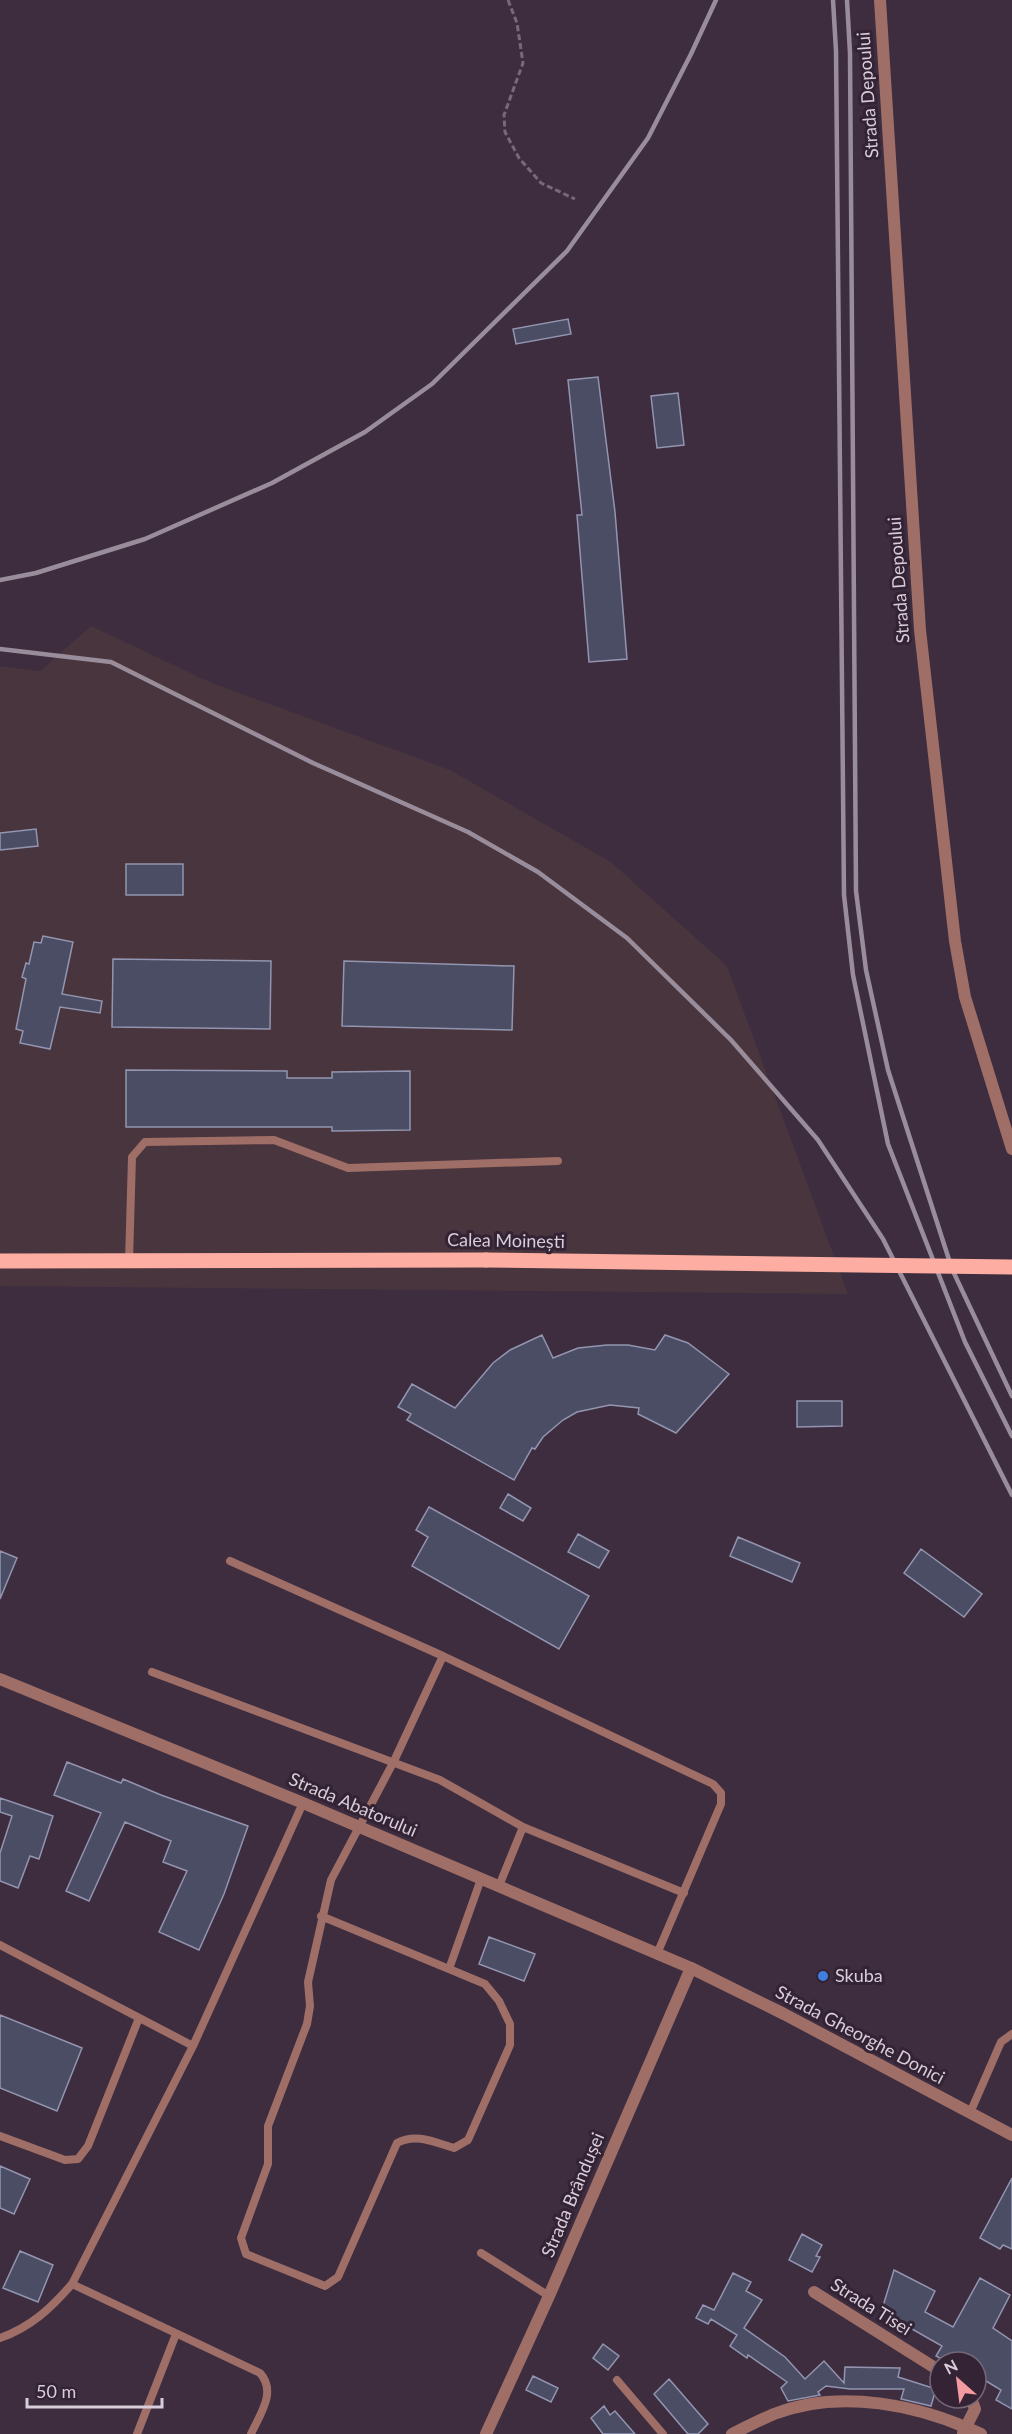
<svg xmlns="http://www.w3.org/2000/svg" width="1012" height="2434" viewBox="0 0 1012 2434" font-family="Lato,sans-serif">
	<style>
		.industrial { fill: #48353d }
		.building { fill: #4b4d65; stroke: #9395b0; stroke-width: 1.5 }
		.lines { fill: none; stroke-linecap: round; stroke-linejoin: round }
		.path { stroke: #776979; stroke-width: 3; stroke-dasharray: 6 3; stroke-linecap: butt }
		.service { stroke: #9f6e67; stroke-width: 8 }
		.minor { stroke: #9f6e67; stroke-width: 12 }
		.tertiary { stroke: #9f6e67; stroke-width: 12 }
		.primary { stroke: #feada2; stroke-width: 15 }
		.rail { stroke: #9a8d9b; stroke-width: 4.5 }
		.primary-bridge { stroke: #feada2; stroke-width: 15 }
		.shop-dot { fill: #3f7fe0; stroke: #332335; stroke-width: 2 }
		.labels { text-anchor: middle; stroke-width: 6; stroke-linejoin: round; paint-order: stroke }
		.street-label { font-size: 18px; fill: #d8cdd9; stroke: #332335 }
		.poi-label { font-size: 18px; fill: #d8cdd9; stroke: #332335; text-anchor: start }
	</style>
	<rect width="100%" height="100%" fill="#3d2d3f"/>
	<path class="industrial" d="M91 626 212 683 450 770 611 862 727 966 848 1294 0 1286V666L40 671Z"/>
	<path class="building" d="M568 319 571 334 516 344 513 329Z
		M598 377 615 512 627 659 589 662 577 515H582L568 380Z
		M678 393 684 445 657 448 651 396Z
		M36 829 38 846 0 850V833Z
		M126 864H183V895H126Z
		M43 936 73 942 62 994 102 1001 100 1013 60 1007 50 1049 20 1043 23 1031 16 1029 26 979 22 977 26 963 29 964 34 942 41 943Z
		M113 959 271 961 270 1029 112 1027Z
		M344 961 514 966 512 1030 342 1026Z
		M126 1070 287 1071V1078H332V1072L410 1071V1130L332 1131V1127H126Z
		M542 1335 553 1358 578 1348 607 1345H628L655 1350 665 1335 688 1343 729 1374 676 1433 638 1414 639 1408 610 1405 577 1412 563 1420 543 1437 535 1449 532 1448 514 1480 407 1420 411 1414 398 1407 412 1384 455 1408 493 1363 510 1350Z
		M797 1401H842V1426L797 1427Z
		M508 1494 531 1508 523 1521 500 1508Z
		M429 1507 589 1596 559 1649 412 1566 428 1537 416 1530Z
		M578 1534 609 1551 599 1568 568 1552Z
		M738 1537 800 1563 792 1582 730 1556Z
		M921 1549 982 1594 964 1617 904 1573Z
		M0 1551 17 1558 0 1599Z
		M67 1762 121 1783 123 1779 161 1795 248 1826 224 1894 199 1950 159 1932 187 1871 163 1862 171 1841 125 1822 89 1901 66 1891 101 1813 54 1795Z
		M0 1798 53 1816 39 1859 30 1856 18 1888 0 1881V1853L12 1816 0 1812Z
		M489 1937 535 1954 524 1981 479 1964Z
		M0 2015 82 2048 57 2111 0 2088Z
		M0 2166 30 2179 14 2214 0 2208Z
		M1012 2178V2249L1003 2245 1000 2249 980 2238Z
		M802 2234 822 2245 816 2256 820 2257 812 2272 789 2260Z
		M20 2251 53 2265 38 2302 3 2288Z
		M894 2270 935 2291 925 2312 953 2327 980 2278 1010 2295 993 2328 1012 2341V2409L996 2400 1001 2390 976 2375V2362H947L936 2356 942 2346 898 2321 880 2316Z
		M733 2273 751 2282 746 2291 762 2300 744 2328 785 2357 805 2379 824 2361 844 2383 845 2367 900 2368 898 2377 936 2389 931 2406 901 2399 904 2389H850L826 2386 818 2392 820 2395 788 2401 781 2388 787 2382 748 2355 747 2358 730 2346 737 2335 711 2319 708 2324 696 2318 703 2305 714 2310Z
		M603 2344 619 2356 608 2370 593 2358Z
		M533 2376 558 2388 551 2402 526 2390Z
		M669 2379 708 2424 698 2434H688L654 2394Z
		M604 2406 610 2415 615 2411 635 2434H603L591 2418Z"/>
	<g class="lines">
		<path class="path" d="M508 0 517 23 523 63 504 115 505 132 519 158 541 183 575 199"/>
		<path class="service" d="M129 1261 132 1157 145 1142 274 1140 348 1168 558 1161
			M230 1561 443 1656 713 1784 721 1793V1804L657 1954
			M443 1656 394 1761 331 1880 308 1982 310 2006 307 2024 268 2126V2164L241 2238 246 2254 325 2286 338 2277 397 2143C416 2133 434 2142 454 2148L468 2140 510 2045V2024L499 2001 485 1984 449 1969
			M152 1672 440 1780 523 1827 684 1893
			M499 1886 523 1827
			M321 1916 449 1969 481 1879
			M0 1945 193 2046
			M970 2113 1001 2042 1012 2034
			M0 2136 65 2160 78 2159 88 2146 139 2018
			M481 2253 549 2296
			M72 2284 260 2373C277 2392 260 2414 251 2434
			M0 2338C31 2327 50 2309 72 2284L193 2046 303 1803
			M617 2380 663 2434
			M137 2434 176 2334"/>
		<path class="minor" d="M880 0 920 630 955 941 965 997 1012 1149
			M814 2292 940 2371
			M963 2433 975 2409 971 2398
			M486 2434 549 2296 691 1968
			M732 2434C746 2427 760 2420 774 2414 840 2388 920 2405 981 2434"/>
		<path class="tertiary" d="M0 1679 303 1803 691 1968 784 2014 1012 2135"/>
		<path class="primary" d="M0 1261 486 1260"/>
		<path class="rail" d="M833 0 836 51 844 895 853 975 888 1144 965 1342 1012 1436
			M847 0 850 53 856 891 866 970 888 1070 952 1269 1012 1396
			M0 580 36 573 145 539 272 483 365 432 432 384 567 251 648 138 691 54 716 0
			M0 649 111 662 313 763 468 832 538 872 627 938 731 1040 818 1140 883 1239 1012 1495"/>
		<path class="primary-bridge" d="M486 1260 1012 1267"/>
	</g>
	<circle class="shop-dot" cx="823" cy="1976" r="6"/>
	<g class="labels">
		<g class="street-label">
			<text transform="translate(868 95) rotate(-94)" y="6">Strada Depoului</text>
			<text transform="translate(899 580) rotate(-94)" y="6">Strada Depoului</text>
			<text transform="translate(506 1241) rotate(1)" y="6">Calea Moinești</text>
			<text transform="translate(353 1805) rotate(23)" y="6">Strada Abatorului</text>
			<text transform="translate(860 2035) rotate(28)" y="6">Strada Gheorghe Donici</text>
			<text transform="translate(573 2195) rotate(-67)" y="6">Strada Brândușei</text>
			<text transform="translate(871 2307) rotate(32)" y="6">Strada Tisei</text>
		</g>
		<g class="poi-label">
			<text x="835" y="1982">Skuba</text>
		</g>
	</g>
	<g transform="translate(958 2380) rotate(332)"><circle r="28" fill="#332335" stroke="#756777" stroke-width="1.5"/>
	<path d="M0-4.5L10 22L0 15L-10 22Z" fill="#f49aa1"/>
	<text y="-9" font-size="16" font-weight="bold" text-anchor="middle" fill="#d8cdd9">N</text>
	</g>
	<path d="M27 2398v9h135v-9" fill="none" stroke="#d8cdd9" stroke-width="3"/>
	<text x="36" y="2398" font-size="18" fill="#d8cdd9" stroke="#332335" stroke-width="4.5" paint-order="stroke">50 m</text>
</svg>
